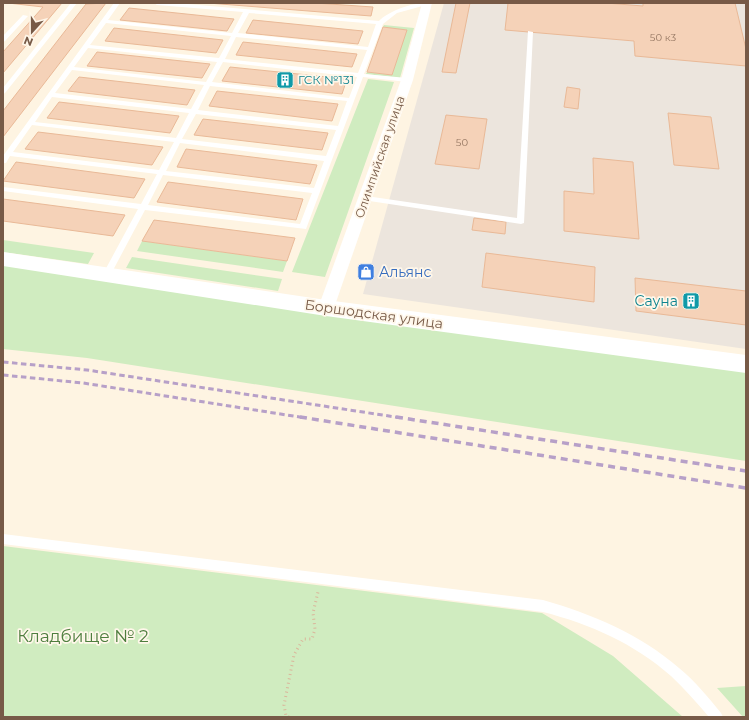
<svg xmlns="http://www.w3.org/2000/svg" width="749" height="720" viewBox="0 0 749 720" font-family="Montserrat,sans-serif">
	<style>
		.industrial { fill: #ece5dd }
		.green { fill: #d0ecc0 }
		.building { fill: #f5d2b8; stroke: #e9b997 }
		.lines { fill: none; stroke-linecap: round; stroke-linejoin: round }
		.path { stroke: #dab69b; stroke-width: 3; stroke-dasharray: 1 3.5; stroke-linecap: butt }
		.service { fill: #fff; fill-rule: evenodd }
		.minor { fill: #fff; fill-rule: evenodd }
		.tertiary { fill: #fff; fill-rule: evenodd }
		.rail-far1 { stroke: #b7a0c8; stroke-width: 3; stroke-dasharray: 5.5 3.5; stroke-linecap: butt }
		.rail { stroke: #b7a0c8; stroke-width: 3.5; stroke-dasharray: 7 5; stroke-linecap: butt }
		.labels { text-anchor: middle; stroke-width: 3.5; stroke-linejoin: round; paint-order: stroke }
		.far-number-label { font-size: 10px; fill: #967863 }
		.far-culture-label { font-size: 12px; fill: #0d838f; stroke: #fff7ea; text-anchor: start }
		.far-street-label { font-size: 12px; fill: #775a47; stroke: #fff7ea }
		.shop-label { font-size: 14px; fill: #366cbe; stroke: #fff7ea; text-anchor: start }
		.culture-label { font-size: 14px; fill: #0d838f; stroke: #fff7ea; text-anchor: end }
		.street-label { font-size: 14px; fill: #775a47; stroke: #fff7ea }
		.near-park-label { font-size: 17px; fill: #4e7e3e; stroke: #fff7ea }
	</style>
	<rect width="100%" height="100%" fill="#fef4e2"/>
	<path class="industrial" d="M444 3H746V349L363 294Z"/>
	<path class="green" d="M384 25 414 28 400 78 366 74 367 72 392 75 406 30 383 27Z
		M368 79 394 82 325 277 292 272Z
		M3 240 94 253 88 264 3 252Z
		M142 241 287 261 283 272 137 251Z
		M132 257 282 279 278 291 126 268Z
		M3 264 746 372V461L87 358 3 349Z
		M3 546 542 613 613 656 683 717H3Z
		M746 686V717H743L717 688Z"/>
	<path class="building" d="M8 3H62L3 73V52L43 7Z
		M106 3 3 137V111L86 4Z
		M208 3H315L373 7 371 16Z
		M456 3H470L456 73 442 72Z
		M508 3H606L643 6V3H735L746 49V66L635 56 634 41 505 30Z
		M129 8 234 19 227 31 120 20Z
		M253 20 363 31 358 44 246 33Z
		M383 27 407 30 392 75 367 72Z
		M114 28 223 40 216 53 105 41Z
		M243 42 357 54 352 67 236 55Z
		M97 52 210 64 202 78 87 66Z
		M230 67 347 79 342 94 222 81Z
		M79 77 195 90 187 105 68 91Z
		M567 87 580 89 578 109 564 107Z
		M217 91 338 104 332 121 209 106Z
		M59 102 179 116 170 133 47 118Z
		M668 113 711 117 719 169 674 165Z
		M446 115 487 119 479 169 435 164Z
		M203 119 328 133 322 150 194 135Z
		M38 132 163 147 152 165 25 149Z
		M186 149 317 165 310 184 177 167Z
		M593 158 633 162 639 239 564 231V191L594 194Z
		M16 162 145 179 134 198 3 181Z
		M168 182 303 199 296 220 157 202Z
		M3 199 125 215 113 236 3 221Z
		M474 218 506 222 505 234 472 230Z
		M154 220 295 238 287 261 142 241Z
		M486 253 595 267 594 302 482 287Z
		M635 278 746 291V325L636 311Z"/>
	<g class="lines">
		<path class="path" d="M289 717 286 716 284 705 294 655 303 639H312L315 629 313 613 318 592"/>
		<path class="service" d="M71 3H77L5 93 3 94V88Z
			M114 3H120L108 20 232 33 243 12 157 5 154 3H176L379 21C388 11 417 0 430 4L397 13 383 24 364 74 407 78 410 80 407 82 363 77 306 229 145 210 111 274 107 277 103 274 138 209 3 191V187L141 204 157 174 10 156 6 163H3V156ZM249 13 376 24 368 47 238 33ZM106 23 231 36 219 58 90 45ZM236 37 367 50 358 73 225 59ZM88 48 217 62 206 82 74 67ZM223 62 357 77 349 98 212 82ZM72 70 204 85 191 109 55 93ZM210 86 347 101 338 126 198 110ZM52 97 189 113 176 138 35 122ZM196 114 336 130 326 156 182 139ZM32 125 174 142 159 170 13 152ZM180 143 324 161 314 188 166 171ZM163 175 312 193 300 224 148 205Z
			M23 15 28 16 5 41 3 42V36Z
			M528 31 533 32 524 223 521 224 363 200V196H366L517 218Z
			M3 534 543 600C592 614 640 634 679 668 695 681 708 697 721 713L723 717H709C697 703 685 689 671 676 635 644 590 624 543 612L3 544Z"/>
		<path class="minor" d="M422 3H432L413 80 334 308 332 312 326 314 320 312 318 308 401 80Z"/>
		<path class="tertiary" d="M3 252 326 300 746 355V373L326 316 3 266Z"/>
		<path class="rail-far1" d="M3 362 87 370 402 418
			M3 375 83 383 306 418"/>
		<path class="rail" d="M300 417 746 488
			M396 417 746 471"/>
	</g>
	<defs>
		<symbol id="building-square" viewBox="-11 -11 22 22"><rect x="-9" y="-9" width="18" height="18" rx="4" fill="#0f9aa8" stroke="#fff7ea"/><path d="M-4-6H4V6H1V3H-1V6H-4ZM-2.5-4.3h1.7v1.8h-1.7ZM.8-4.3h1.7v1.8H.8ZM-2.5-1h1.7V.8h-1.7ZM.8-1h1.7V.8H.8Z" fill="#fff"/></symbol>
		<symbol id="shop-square" viewBox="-11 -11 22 22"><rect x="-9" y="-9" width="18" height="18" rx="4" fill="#3f7fe0" stroke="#fff7ea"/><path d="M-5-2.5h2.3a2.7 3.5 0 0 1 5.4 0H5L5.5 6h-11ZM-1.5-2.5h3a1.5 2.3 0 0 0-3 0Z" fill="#fff"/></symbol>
	</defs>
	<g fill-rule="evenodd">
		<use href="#building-square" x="275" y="70" width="20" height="20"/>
		<use href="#shop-square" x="356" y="262" width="20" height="20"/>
		<use href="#building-square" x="681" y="291" width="20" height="20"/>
	</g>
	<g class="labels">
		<g class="far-number-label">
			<text x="663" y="41">50 к3</text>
			<text x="462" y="146">50</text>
		</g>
		<g class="far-culture-label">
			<text x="298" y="84">ГСК №131</text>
		</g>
		<g class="far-street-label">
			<text transform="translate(380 157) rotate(-71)" y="4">Олимпийская улица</text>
		</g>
		<g class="shop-label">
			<text x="379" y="277">Альянс</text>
		</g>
		<g class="culture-label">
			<text x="678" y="306">Сауна</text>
		</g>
		<g class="street-label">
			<text transform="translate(374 314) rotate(8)" y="5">Боршодская улица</text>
		</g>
		<g class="near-park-label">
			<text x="83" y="642">Кладбище № 2</text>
		</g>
	</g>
	<rect width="749" height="720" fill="none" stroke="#775a47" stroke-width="8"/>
	<g transform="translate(32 32) rotate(201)" stroke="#fff7ea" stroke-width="3" paint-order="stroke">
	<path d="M0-3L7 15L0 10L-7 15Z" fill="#775a47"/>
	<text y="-6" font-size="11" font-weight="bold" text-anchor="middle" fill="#775a47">N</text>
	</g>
</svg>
